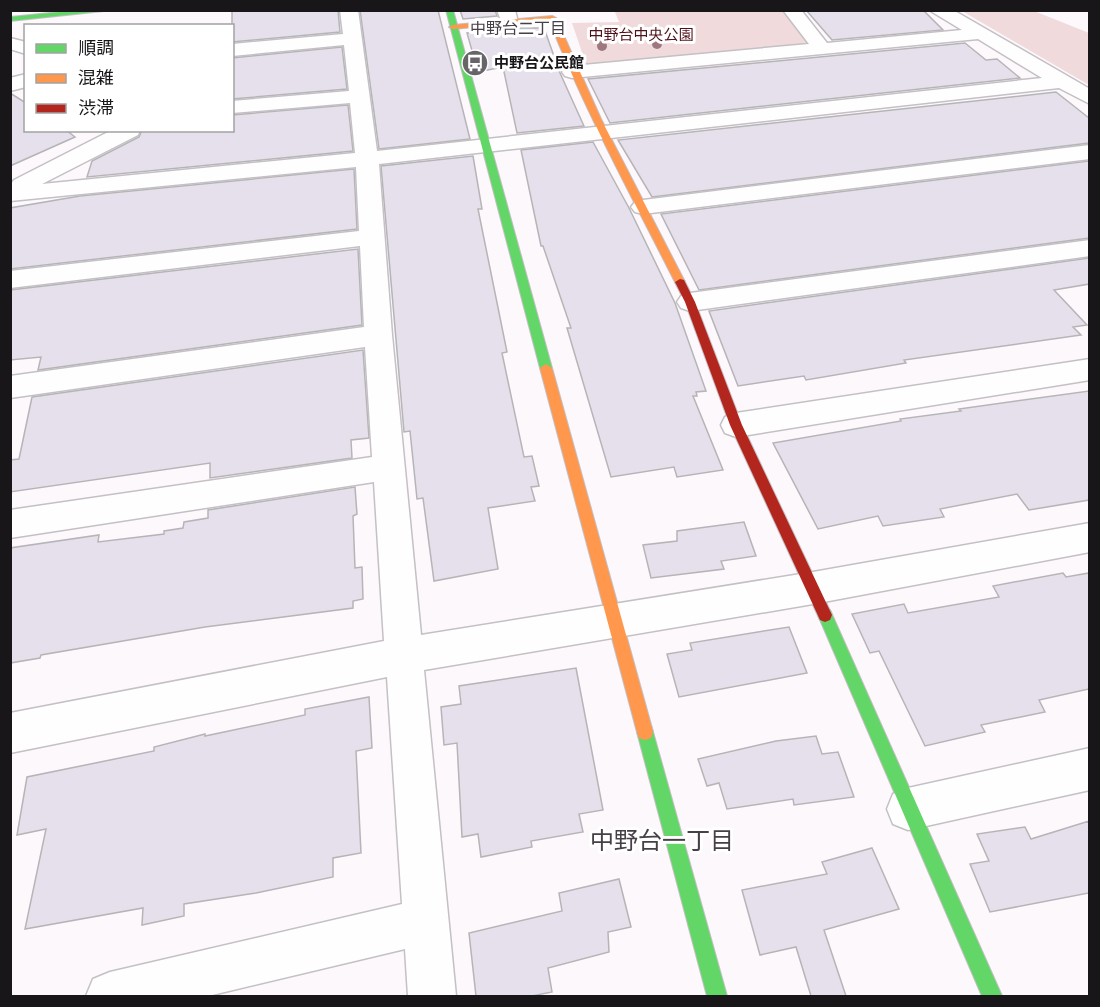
<svg xmlns="http://www.w3.org/2000/svg" width="1100" height="1007" viewBox="0 0 1100 1007" font-family="Cabin,'Noto Sans JP',sans-serif">
	<style>
		.green { fill: #f0dadb }
		.building { fill: #e5e0eb; stroke: #b6b4b7; stroke-width: 1.5 }
		.lines { fill: none; stroke-linecap: round; stroke-linejoin: round }
		.street-casing { stroke: #c4c0c4; stroke-width: 3 }
		.fast-casing { stroke: #c4c0c4; stroke-width: 2 }
		.slow-casing { stroke: #c4c0c4; stroke-width: 2 }
		.jam-casing { stroke: #c4c0c4; stroke-width: 2 }
		.street { fill: #fffeff; fill-rule: evenodd }
		.fast { fill: #63d668; fill-rule: evenodd }
		.slow { fill: #ff974d; fill-rule: evenodd }
		.jam { fill: #b3261e; fill-rule: evenodd }
		.tree { fill: #9d797f }
		.labels { text-anchor: middle; stroke-width: 6; stroke-linejoin: round; paint-order: stroke }
		.far-park-label { font-size: 15px; fill: #501118; stroke: #fff }
		.far-poi-label { font-size: 15px; font-weight: bold; fill: #19161a; stroke: #fff; text-anchor: start }
		.far-neighbourhood-label { font-size: 16px; fill: #474048; stroke: #fff }
		.near-neighbourhood-label { font-size: 24px; fill: #474048; stroke: #fff }
	</style>
	<rect width="100%" height="100%" fill="#fcf8fc"/>
	<path class="green" d="M607 11H783L809 44 586 64 572 23 619 22 615 12Z
		M962 11H1034L1089 33V85Z"/>
	<path class="building" d="M232 10H338L340 32 232 42Z
		M360 10H438L470 139 379 149Z
		M460 10H495L497 16 463 19Z
		M806 10H923L943 30 832 40Z
		M522 28H544L560 73 584 126 517 133 503 67 478 72 467 33Z
		M965 43 986 60 997 59 1020 78 610 123 588 79Z
		M342 47 347 89 232 99V58Z
		M1056 92 1089 118V143L652 197 618 140Z
		M10 93 26 103V130H66L75 137 10 166Z
		M348 105 353 151 87 177 92 161 139 137 142 130H232V115Z
		M593 142 629 208 675 303 706 391 696 392 697 396H693L723 470 677 477 674 467 611 477 567 328H571L543 246H541L521 150Z
		M473 156 482 209H478L507 352 502 353 524 457 532 456 539 486 531 487 535 501 488 508 498 569 434 581 423 498 417 499 410 431 404 432 381 166Z
		M1089 161V238L699 290 661 214Z
		M354 169 357 229 10 269V208L80 196Z
		M358 249 362 325 38 370 41 357 10 360V290Z
		M1089 258V284L1054 290 1087 325 1073 327 1081 335 904 360 906 363 806 380 804 376 738 386 709 311Z
		M363 350 369 438 351 440 352 458 210 478V463L10 492V460L19 459 32 397Z
		M1089 391V500L1029 510 1017 494 940 509 944 517 883 526 878 516 818 529 773 443 901 421 900 419 961 411 959 409Z
		M355 487 357 514 353 516 355 568 362 567 363 599 353 601V608L205 627 41 655 40 658 10 663V548L99 535 98 542 164 534V531L183 528 184 522 208 518V510Z
		M744 522 756 556 721 561 724 569 651 578 643 545 677 541V531Z
		M1063 573 1066 577 1089 573V689L1039 700 1045 712 981 725 985 732 925 746 879 651 870 653 852 614 904 604 908 613 999 597 993 586Z
		M789 627 807 673 679 697 667 654 692 650 690 643Z
		M576 668 603 810 579 814 583 832 531 841 532 847 481 857 478 834 462 837 457 743 444 745 441 707 461 704 459 686Z
		M369 697 372 748 356 751 361 853 333 858V877L256 893 184 904V916L142 925 143 908 25 929 46 829 17 835 27 777 154 751V747L205 734V736L305 715V709Z
		M816 736 822 754 838 752 854 797 794 805 793 799 727 809 719 783 707 786 698 759 776 741Z
		M1089 821V893L990 912 970 864 989 861 977 834 1025 827 1031 839Z
		M872 848 899 909 824 930 846 996H811L796 947 760 955 742 890 827 874 822 862Z
		M619 879 631 927 608 932 609 952 548 968 552 992 532 996H476L469 933 562 911 559 893Z"/>
	<g class="lines">
		<defs>
			<path id="street" d="M340 10H358L377 151 1042 78 978 39 572 78 565 76 562 72 565 68 572 66 809 44 783 10H801L827 43 962 30 929 10H953L1090 89V104L1059 88 379 164 392 335 421 635 813 572 1090 523V552L813 604 424 670 456 996H408L405 949 208 996H86L93 979 110 972 402 904 387 677 10 753V713L384 641 374 482 10 538V510L372 457 365 347 10 398V376L364 327 360 246 10 288V271L359 231 356 167 10 201V185L14 180 112 130H140L138 135 42 184 355 153 350 103 232 113V101L349 91 344 45 232 56V44L343 34Z
				M497 10H515L518 22 515 26H503Z
				M10 38 26 42V54L10 49Z
				M26 74V87L10 91V78Z
				M1090 145V159L643 214 635 212 631 207 635 202 643 200Z
				M1090 240V256L690 311 681 308 677 302 681 296 690 293Z
				M1090 359V380L736 437 725 433 721 425 725 417 736 413Z
				M1090 748V790L908 830 893 824 887 809 893 794 908 788Z"/>
			<path id="fast" d="M80 10H113L10 21V17Z
				M446 10H453L552 368 546 372 540 368Z
				M825 608 830 610 1002 996H982L818 615 820 610Z
				M645 724 651 726 653 732 727 996H707L637 732 639 726Z"/>
			<path id="slow" d="M552 16 556 18 601 119 685 282 684 284H676L675 282C631 195 585 111 549 20L453 29 449 27 453 25Z
				M546 364 552 368 653 732 651 738 645 740 639 738 637 732 540 368Z"/>
			<path id="jam" d="M680 279 684 280 695 302 742 425 832 615 830 620 825 622 820 620 730 425 685 302 675 282Z"/>
		</defs>
		<use href="#street" class="street-casing"/>
		<use href="#fast" class="fast-casing"/>
		<use href="#slow" class="slow-casing"/>
		<use href="#jam" class="jam-casing"/>
		<use href="#street" class="street"/>
		<use href="#fast" class="fast"/>
		<use href="#slow" class="slow"/>
		<use href="#jam" class="jam"/>
	</g>
	<g class="tree">
		<circle cx="657" cy="44" r="5"/>
		<circle cx="602" cy="46" r="5"/>
	</g>
	<defs>
		<symbol id="bus-disc" viewBox="-11 -11 22 22"><circle r="9.5" fill="#686569" stroke="#fff"/><path d="M-5-6H5V4H4V6H2V4H-2V6H-4V4H-5ZM-3.5-4V0h7V-4ZM-3.5 1.2v1.5H-2V1.2ZM2 1.2v1.5H3.5V1.2Z" fill="#fff"/></symbol>
	</defs>
	<g fill-rule="evenodd">
		<use href="#bus-disc" x="460" y="48" width="30" height="30"/>
	</g>
	<g class="labels">
		<g class="far-park-label">
			<text x="641" y="40">中野台中央公園</text>
		</g>
		<g class="far-poi-label">
			<text x="494" y="68">中野台公民館</text>
		</g>
		<g class="far-neighbourhood-label">
			<text x="518" y="34">中野台二丁目</text>
		</g>
		<g class="near-neighbourhood-label">
			<text x="662" y="849">中野台一丁目</text>
		</g>
	</g>
	<rect width="1100" height="1007" fill="none" stroke="#19161a" stroke-width="24"/>
	<rect x="24" y="24" width="210" height="108" fill="#ffffff" stroke="#a3a2a3" stroke-width="1.5"/>
	<rect x="36" y="44" width="30" height="9" fill="#63d668" stroke="#a3a2a3" stroke-width="1.5"/>
	<text x="78" y="54" font-size="18" fill="#19161a">順調</text>
	<rect x="36" y="74" width="30" height="9" fill="#ff974d" stroke="#a3a2a3" stroke-width="1.5"/>
	<text x="78" y="84" font-size="18" fill="#19161a">混雑</text>
	<rect x="36" y="104" width="30" height="9" fill="#b3261e" stroke="#a3a2a3" stroke-width="1.5"/>
	<text x="78" y="114" font-size="18" fill="#19161a">渋滞</text>
</svg>
